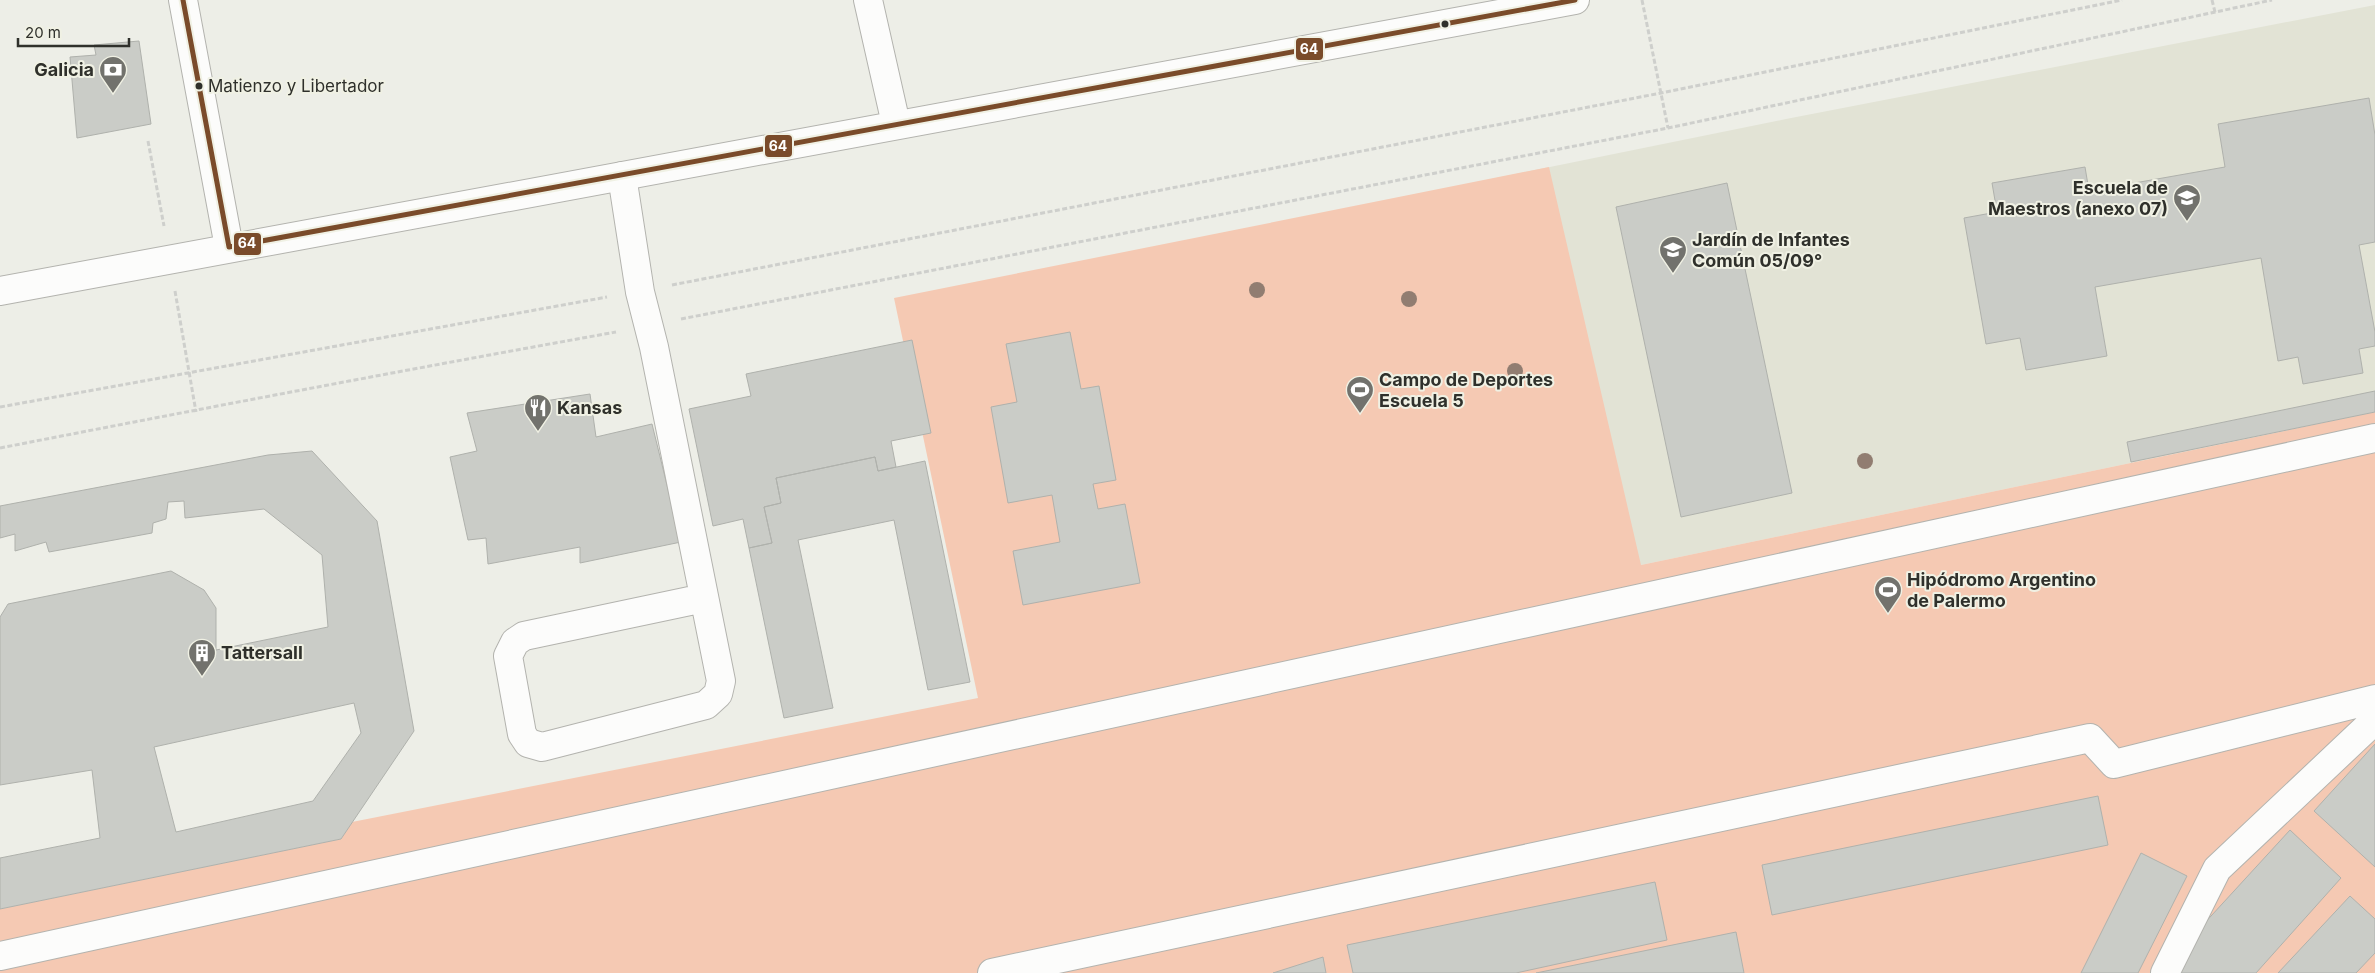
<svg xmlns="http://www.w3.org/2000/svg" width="2375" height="973" viewBox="0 0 2375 973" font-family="Inter,sans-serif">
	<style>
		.built { fill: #e2e3d5 }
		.green { fill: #f5c9b3 }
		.building { fill: #caccc7; stroke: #afb1ac; fill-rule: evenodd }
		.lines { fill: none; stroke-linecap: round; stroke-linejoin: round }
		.minor-casing { stroke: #b3b3ae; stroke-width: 30 }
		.major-casing { stroke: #b3b3ae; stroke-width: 30 }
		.path { stroke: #cecfcc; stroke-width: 3; stroke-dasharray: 5 2.5; stroke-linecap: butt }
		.minor { stroke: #fcfcfb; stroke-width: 28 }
		.major { stroke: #fcfcfb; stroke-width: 28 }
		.bus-1-casing { stroke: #f0f1e4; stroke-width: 9 }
		.bus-1 { stroke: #7a4b2a; stroke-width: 5 }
		.tree { fill: #917d71 }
		.bus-dot { fill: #2f302b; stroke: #f0f1e4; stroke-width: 2 }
		.labels { text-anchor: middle; stroke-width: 4; stroke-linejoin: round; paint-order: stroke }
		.bus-label { font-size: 17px; fill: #2f302b; stroke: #f0f1e4; text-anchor: start }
		.poi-label { font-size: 18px; font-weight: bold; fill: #2f302b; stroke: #f0f1e4; text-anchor: start }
		.line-badge { stroke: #f0f1e4; stroke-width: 2 }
		.badge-label { font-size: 14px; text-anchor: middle; font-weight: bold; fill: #fff }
	</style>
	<rect width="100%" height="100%" fill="#edeee7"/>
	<path class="built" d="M2375 5V412L1641 565 1084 262 1786 119Z"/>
	<path class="green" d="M1549 167 1641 565 2375 412V973H0V909L341 839 352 822 978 698 894 298Z"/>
	<path class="building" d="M139 41 151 124 77 138 70 57 96 55 94 45Z
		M2369 98 2375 135V242L2359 245 2375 332V346L2359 349 2363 373 2303 384 2298 357 2278 361 2261 258 2095 287 2107 356 2026 370 2020 338 1986 344 1964 218 1997 212 1992 183 2085 167 2089 191 2225 167 2218 124Z
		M1727 183 1792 493 1681 517 1616 207Z
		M1070 332 1081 389 1099 386 1116 480 1093 484 1098 509 1125 504 1140 583 1023 605 1013 551 1060 542 1052 495 1008 503 991 407 1017 402 1006 344Z
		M912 340 931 433 891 441 896 467 878 471 875 457 776 478 781 503 764 507 772 543 749 548 743 519 713 526 689 409 751 396 746 374Z
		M2375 391V412L2131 462 2127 442Z
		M590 394 596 437 652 424 681 542 580 563V547L488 564 486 538 468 540 450 457 477 451 467 413Z
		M312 451 377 521 414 731 341 839 0 909V858L100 838 92 770 0 785V617L8 604 171 571 204 590 216 608V650L328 627 322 555 264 509 185 518 184 501 168 502 166 519 153 523 152 533 49 552 46 542 15 551V534L0 538V506L268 455ZM354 703 361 733 313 801 176 832 154 747Z
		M875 457 878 471 925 461 970 682 928 690 894 520 798 540 833 708 784 718 749 548 772 543 764 507 781 503 776 478Z
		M2375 744V867L2314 811Z
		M2098 796 2108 845 1772 915 1762 865Z
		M2290 830 2341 878 2256 973H2178V952Z
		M2141 853 2187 876 2138 973H2081Z
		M1655 882 1667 940 1516 973H1353L1347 945Z
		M2350 896 2375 919V953L2356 973H2278Z
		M1736 932 1744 973H1536Z
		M1323 957 1326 973H1273Z"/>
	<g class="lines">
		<defs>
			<path id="minor" d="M183 0 229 247
				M868 0 896 124
				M622 176 640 292 654 347 721 681 718 694 706 705 542 747 528 743 522 734 508 656 515 642 524 636 704 598
				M0 956 2375 438
				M992 973 2090 738 2114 764 2375 699
				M2165 973 2217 869 2375 720"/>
			<path id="major" d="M0 291 1575 0"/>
		</defs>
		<use href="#minor" class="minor-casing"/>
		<use href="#major" class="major-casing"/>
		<path class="path" d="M1642 0 1668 128
			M2212 0 2215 12
			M148 141 164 226
			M672 285 1661 93 2122 0
			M175 291 196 412
			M681 319 1668 128 2272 0
			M0 407 607 297
			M0 448C205 408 410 369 616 332"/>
		<use href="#minor" class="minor"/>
		<use href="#major" class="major"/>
		<defs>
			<path id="bus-1" d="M183 0 229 247 1575 0"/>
		</defs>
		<use href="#bus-1" class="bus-1-casing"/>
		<use href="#bus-1" class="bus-1"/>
	</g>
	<g class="tree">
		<circle cx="1257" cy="290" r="8"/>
		<circle cx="1409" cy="299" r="8"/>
		<circle cx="1515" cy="371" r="8"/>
		<circle cx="1865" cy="461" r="8"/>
	</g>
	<defs>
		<symbol id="bank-pin" viewBox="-11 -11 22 30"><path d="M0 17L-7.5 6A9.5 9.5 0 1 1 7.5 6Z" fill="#72726d" stroke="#f0f1e4"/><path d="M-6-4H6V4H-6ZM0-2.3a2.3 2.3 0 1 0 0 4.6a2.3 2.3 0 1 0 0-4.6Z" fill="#fff"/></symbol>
		<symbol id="university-pin" viewBox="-11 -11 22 30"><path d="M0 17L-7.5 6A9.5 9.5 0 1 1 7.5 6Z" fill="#72726d" stroke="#f0f1e4"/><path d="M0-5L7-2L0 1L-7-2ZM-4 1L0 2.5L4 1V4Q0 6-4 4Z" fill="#fff"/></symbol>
		<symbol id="school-pin" viewBox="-11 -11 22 30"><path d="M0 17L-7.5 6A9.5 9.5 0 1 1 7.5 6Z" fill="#72726d" stroke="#f0f1e4"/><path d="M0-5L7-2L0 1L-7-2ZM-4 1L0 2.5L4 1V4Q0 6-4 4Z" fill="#fff"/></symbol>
		<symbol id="stadium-pin" viewBox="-11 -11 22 30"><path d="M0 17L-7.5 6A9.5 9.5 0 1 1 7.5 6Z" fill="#72726d" stroke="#f0f1e4"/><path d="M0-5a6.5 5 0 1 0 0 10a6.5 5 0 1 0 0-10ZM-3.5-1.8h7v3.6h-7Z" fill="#fff"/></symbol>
		<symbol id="restaurant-pin" viewBox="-11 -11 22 30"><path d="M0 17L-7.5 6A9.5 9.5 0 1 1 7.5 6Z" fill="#72726d" stroke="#f0f1e4"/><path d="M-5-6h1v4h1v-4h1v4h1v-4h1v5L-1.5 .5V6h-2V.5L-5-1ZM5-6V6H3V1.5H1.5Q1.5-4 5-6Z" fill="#fff"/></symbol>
		<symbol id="building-pin" viewBox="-11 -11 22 30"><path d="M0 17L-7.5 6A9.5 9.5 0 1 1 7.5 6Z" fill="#72726d" stroke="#f0f1e4"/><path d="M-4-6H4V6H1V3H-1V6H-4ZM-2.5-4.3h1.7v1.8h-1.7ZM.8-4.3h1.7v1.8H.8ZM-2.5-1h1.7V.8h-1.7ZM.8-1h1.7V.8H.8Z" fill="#fff"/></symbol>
	</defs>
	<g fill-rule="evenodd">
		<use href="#bank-pin" x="97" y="54" width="32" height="43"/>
		<use href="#university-pin" x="2171" y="182" width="32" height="43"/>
		<use href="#school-pin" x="1657" y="234" width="32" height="43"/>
		<use href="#stadium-pin" x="1344" y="374" width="32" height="43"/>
		<use href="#restaurant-pin" x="522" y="392" width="32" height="43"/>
		<use href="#stadium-pin" x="1872" y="574" width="32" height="43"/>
		<use href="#building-pin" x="186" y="637" width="32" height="43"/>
	</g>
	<g class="bus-dot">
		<circle cx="1445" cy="24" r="4.5"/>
		<circle cx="199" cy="86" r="4.5"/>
	</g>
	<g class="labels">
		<g class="bus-label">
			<text x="208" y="92">Matienzo y Libertador</text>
		</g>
		<g class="poi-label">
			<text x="94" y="76" text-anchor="end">Galicia</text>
			<text x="2168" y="194" text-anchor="end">Escuela de<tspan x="2168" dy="21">Maestros (anexo 07)</tspan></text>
			<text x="1692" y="246">Jardín de Infantes<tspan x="1692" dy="21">Común 05/09°</tspan></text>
			<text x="1379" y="386">Campo de Deportes<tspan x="1379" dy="21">Escuela 5</tspan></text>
			<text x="557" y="414">Kansas</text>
			<text x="1907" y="586">Hipódromo Argentino<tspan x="1907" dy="21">de Palermo</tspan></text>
			<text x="221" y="659">Tattersall</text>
		</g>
	</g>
	<g class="line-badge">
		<rect x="1295" y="37" width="29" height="24" rx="5" fill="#7a4b2a"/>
		<rect x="764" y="134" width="29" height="24" rx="5" fill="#7a4b2a"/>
		<rect x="233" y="232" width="29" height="24" rx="5" fill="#7a4b2a"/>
	</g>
	<g class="badge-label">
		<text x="1309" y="54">64</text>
		<text x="778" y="151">64</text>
		<text x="247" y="248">64</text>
	</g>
	<path d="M18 38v8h111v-8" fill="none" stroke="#2f302b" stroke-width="2.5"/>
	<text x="25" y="38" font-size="15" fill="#2f302b" stroke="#f0f1e4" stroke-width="4" paint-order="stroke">20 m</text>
</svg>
